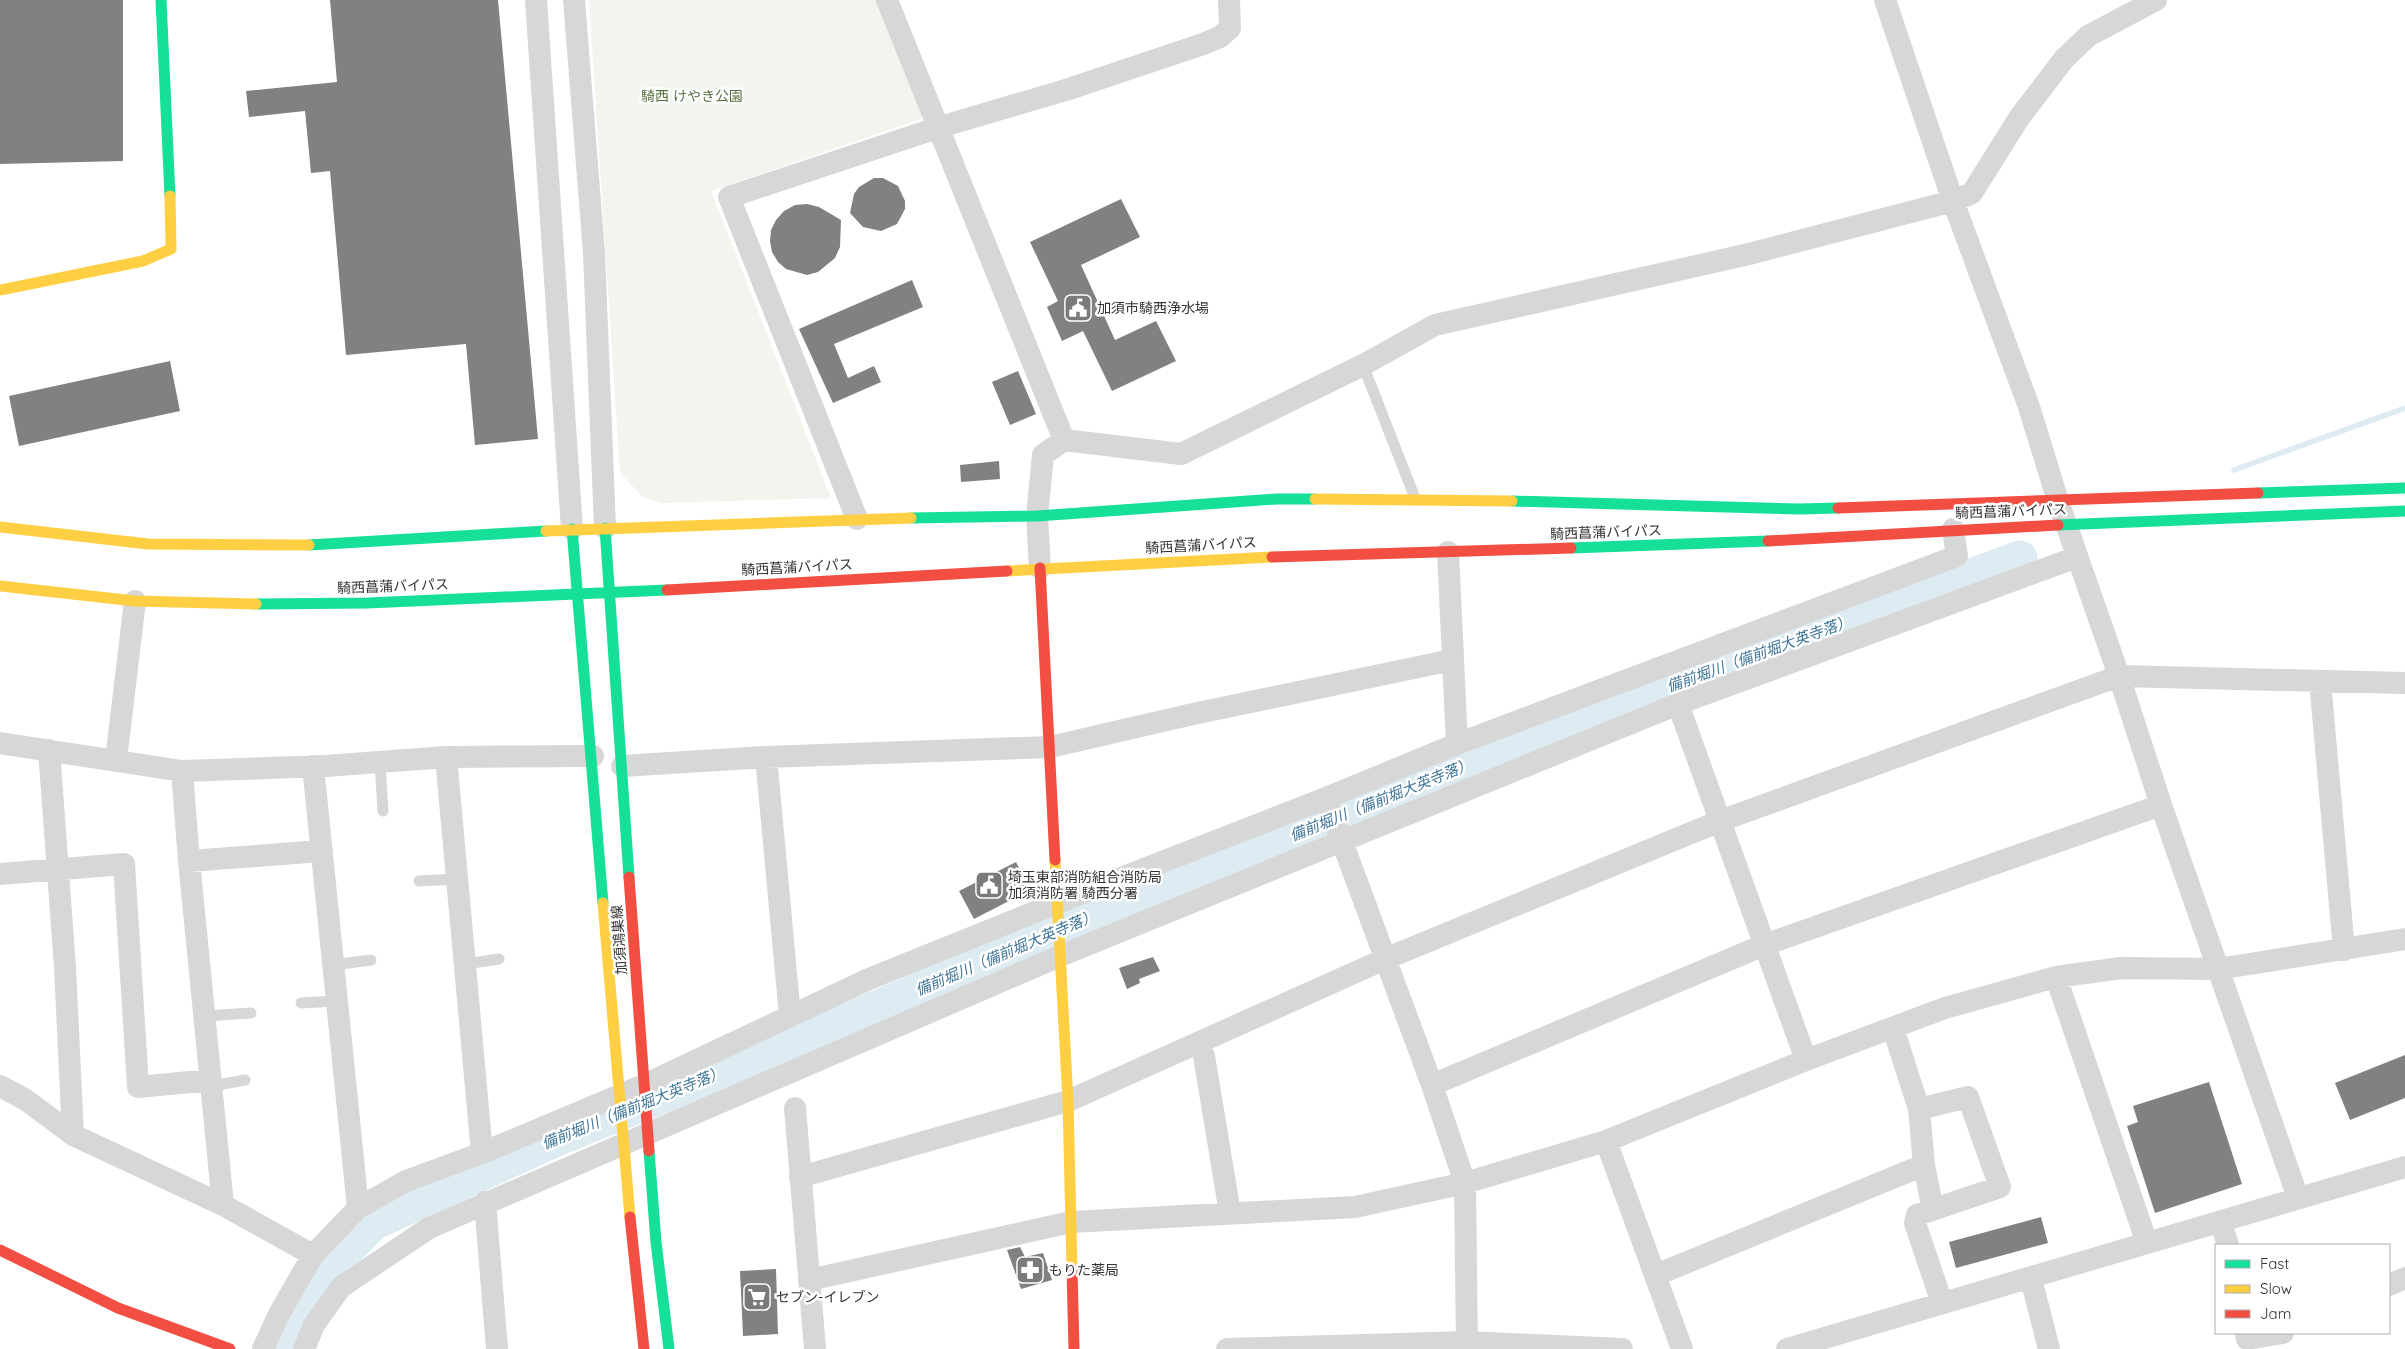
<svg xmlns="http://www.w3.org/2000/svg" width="2405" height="1349" viewBox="0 0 2405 1349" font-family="Quicksand,'Noto Sans JP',sans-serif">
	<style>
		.green { fill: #f1f5ed }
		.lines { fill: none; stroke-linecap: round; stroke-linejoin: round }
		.stream { stroke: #ddebf3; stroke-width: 5.5 }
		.river { stroke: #ddebf3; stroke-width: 35 }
		.building { fill: #818181 }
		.lane { stroke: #d7d7d7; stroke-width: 11 }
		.street { stroke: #d7d7d7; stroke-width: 22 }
		.fast { stroke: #16e098; stroke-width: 11 }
		.slow { stroke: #ffcf43; stroke-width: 11 }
		.jam { stroke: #f24e42; stroke-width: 11 }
		.labels { text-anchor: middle; stroke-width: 5; stroke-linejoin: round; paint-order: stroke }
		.park-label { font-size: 14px; fill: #56703f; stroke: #fff }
		.poi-label { font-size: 14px; fill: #333; stroke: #fff; text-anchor: start }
		.street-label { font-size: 14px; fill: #333; stroke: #fff }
		.water-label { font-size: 15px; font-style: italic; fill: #3f7597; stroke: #fff }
	</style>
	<rect width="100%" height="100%" fill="#fff"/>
	<path class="green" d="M589 0H882L935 114 711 191 831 498 662 503 644 498 620 473Z"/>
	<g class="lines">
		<path class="stream" d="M2234 470 2405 408"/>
		<path class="river" d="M280 1349 288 1326 319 1278 373 1223 554 1140 815 1034 1173 882 1644 697 2020 558"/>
	</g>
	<path class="building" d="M0 0H123V161L0 164Z
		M330 0H498L538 439 475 445 466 344 346 355 330 171 311 173 305 111 249 117 246 91 337 82Z
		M874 178H883L898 186 905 201V209L897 224 881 231 863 227 850 213 854 194 859 187Z
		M1121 199 1140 237 1081 265 1115 340 1156 321 1176 361 1112 391 1083 331 1062 341 1047 307 1058 301 1030 242Z
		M807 204 819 207 841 220 840 247 835 258 818 272 807 275 786 269 778 262 772 252 770 241 771 230 776 220 784 211 795 205Z
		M912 280 923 307 834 344 848 378 874 366 881 382 833 403 799 329Z
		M170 361 180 411 19 446 9 396Z
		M1018 371 1036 414 1010 425 992 382Z
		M999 461 1000 479 961 482 960 465Z
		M1016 862 1030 890 974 919 959 891Z
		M1153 957 1160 971 1139 979 1140 983 1127 989 1119 968Z
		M2405 1055V1098L2350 1120 2335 1083Z
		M2209 1082 2242 1184 2155 1213 2127 1126 2138 1122 2133 1106Z
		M2041 1217 2048 1243 1956 1268 1949 1242Z
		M1020 1247 1025 1257 1043 1253 1052 1280 1021 1289 1007 1250Z
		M776 1269 778 1334 743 1336 740 1271Z"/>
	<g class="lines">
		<path class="lane" d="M1363 365 1415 498
			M380 762 383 811
			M419 881 458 879
			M465 964 499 959
			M333 965 371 960
			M301 1003 337 1001
			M205 1016 251 1013
			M212 1086 245 1080"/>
		<path class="street" d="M536 0 572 529
			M574 0 594 253 605 528
			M887 0 1064 440
			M1885 0 1953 201 2029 407 2058 501 2119 676 2161 805 2298 1198
			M857 519 729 197 940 127 1069 89 1203 44 1220 37 1230 28 1229 0
			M1448 552 1457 744
			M1040 568 1037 516 1043 455 1064 440 1181 454 1363 365 1435 325 1749 254 1953 201 1972 193 2019 118 2064 59 2088 36 2156 0
			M2320 681 2344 950
			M1678 704 2077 557
			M0 743 182 771 326 766 446 757 593 756
			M49 750 65 967 73 1135
			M446 757 482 1153
			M766 757 790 1016
			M116 760 135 601
			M313 766 358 1208
			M622 766 766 757 1050 747 1193 714 1452 660
			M182 771 189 861 223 1205
			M1326 798 1432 1085 1465 1183 1467 1349
			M189 861 322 851
			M0 874 124 864 138 1087 211 1080
			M2056 977 2147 1243
			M1893 1028 1919 1109
			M1199 1042 1204 1056 1230 1213
			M1432 1085 1764 945 2161 805
			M0 1086 26 1100 73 1135 223 1205 313 1255
			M795 1108 815 1349
			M1606 1141 1682 1349
			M800 1177 1068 1101 1385 959 1720 821 2119 676 2405 683
			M485 1202 497 1349
			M1933 1210 1924 1165 1919 1109 1968 1097 2000 1187 1917 1215 1915 1223 1942 1303
			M2221 1223 2228 1245
			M1656 1275 1924 1165
			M2031 1279 2049 1349
			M809 1280 1071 1222 1355 1207 1465 1183 1606 1141 1806 1060 1945 1008 2056 977 2121 968 2218 969 2405 939
			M2389 1285 2405 1278
			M2246 1333 2247 1339 2283 1333
			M263 1349 279 1314 313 1255 358 1208 406 1181 482 1153 644 1085 869 979 1057 903 1326 798 1457 744 1957 556 1953 529
			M304 1349 314 1325 341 1287 429 1228 1060 956 1678 704 1806 1060
			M1227 1349 1467 1342 1622 1349
			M1787 1349 2405 1167"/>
		<path class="fast" d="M161 0 170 196
			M2258 493 2405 488
			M1512 501 1799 509 1838 508
			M911 518 1037 516 1277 499H1315
			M2058 525 2405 511
			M605 528 629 877
			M572 529 603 903
			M309 545 546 531
			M1571 548 1768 541
			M256 604 367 603 667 590
			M649 1151 656 1242 669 1349"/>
		<path class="slow" d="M0 290 143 261 171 249 170 196
			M1315 499 1512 501
			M0 527 148 544 309 545
			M546 531 911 518
			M1007 571 1272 557
			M0 586 135 601 256 604
			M1055 860 1068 1101 1072 1269
			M603 903 630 1217"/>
		<path class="jam" d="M1838 508 2258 493
			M1768 541 2058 525
			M1272 557 1571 548
			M1040 568 1055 860
			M667 590 1007 571
			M629 877 649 1151
			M630 1217 644 1349
			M0 1250 118 1308 230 1349
			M1072 1269 1074 1349"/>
	</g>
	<defs>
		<symbol id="civic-square" viewBox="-11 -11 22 22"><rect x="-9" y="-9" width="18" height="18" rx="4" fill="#7a7a7a" stroke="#fff"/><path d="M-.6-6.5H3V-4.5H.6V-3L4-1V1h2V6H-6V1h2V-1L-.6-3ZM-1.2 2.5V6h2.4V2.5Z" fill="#fff"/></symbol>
		<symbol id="pharmacy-square" viewBox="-11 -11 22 22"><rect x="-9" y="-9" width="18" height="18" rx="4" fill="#7a7a7a" stroke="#fff"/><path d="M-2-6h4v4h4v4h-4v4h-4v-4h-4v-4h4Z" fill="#fff"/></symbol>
		<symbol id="supermarket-square" viewBox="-11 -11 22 22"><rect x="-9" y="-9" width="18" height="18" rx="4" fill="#7a7a7a" stroke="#fff"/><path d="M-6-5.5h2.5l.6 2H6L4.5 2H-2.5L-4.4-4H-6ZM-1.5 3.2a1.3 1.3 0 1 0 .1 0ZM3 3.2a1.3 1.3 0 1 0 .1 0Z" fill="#fff"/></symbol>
	</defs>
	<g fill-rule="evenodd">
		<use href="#civic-square" x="1062" y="292" width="32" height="32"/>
		<use href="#civic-square" x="973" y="869" width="32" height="32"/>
		<use href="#pharmacy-square" x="1014" y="1254" width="32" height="32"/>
		<use href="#supermarket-square" x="741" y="1281" width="32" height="32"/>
	</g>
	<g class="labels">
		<g class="park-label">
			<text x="692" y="101">騎西 けやき公園</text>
		</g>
		<g class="poi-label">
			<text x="1097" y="313">加須市騎西浄水場</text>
			<text x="1008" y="882">埼玉東部消防組合消防局<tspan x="1008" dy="16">加須消防署 騎西分署</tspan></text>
			<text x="1049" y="1275">もりた薬局</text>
			<text x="776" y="1302">セブン-イレブン</text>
		</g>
		<g class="street-label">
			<text transform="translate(2011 511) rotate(-2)" y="5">騎西菖蒲バイパス</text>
			<text transform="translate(1606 532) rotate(-2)" y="5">騎西菖蒲バイパス</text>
			<text transform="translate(1201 545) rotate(-3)" y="5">騎西菖蒲バイパス</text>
			<text transform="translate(797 567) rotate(-3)" y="5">騎西菖蒲バイパス</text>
			<text transform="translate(393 586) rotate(-2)" y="5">騎西菖蒲バイパス</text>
			<text transform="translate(619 940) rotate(-94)" y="5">加須鴻巣線</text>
		</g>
		<g class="water-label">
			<text transform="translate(1759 654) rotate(-20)" y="5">備前堀川（備前堀大英寺落）</text>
			<text transform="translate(1381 800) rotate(-22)" y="5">備前堀川（備前堀大英寺落）</text>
			<text transform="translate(1006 953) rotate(-23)" y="5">備前堀川（備前堀大英寺落）</text>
			<text transform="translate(633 1108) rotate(-22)" y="5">備前堀川（備前堀大英寺落）</text>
		</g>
	</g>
	<rect x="2215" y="1244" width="175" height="90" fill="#ffffff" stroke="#adadad"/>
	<rect x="2225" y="1260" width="25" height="8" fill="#16e098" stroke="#adadad"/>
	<text x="2260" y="1269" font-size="15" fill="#333333">Fast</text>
	<rect x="2225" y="1285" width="25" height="8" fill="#ffcf43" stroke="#adadad"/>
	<text x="2260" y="1294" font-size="15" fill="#333333">Slow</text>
	<rect x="2225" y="1310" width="25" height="8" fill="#f24e42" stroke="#adadad"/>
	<text x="2260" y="1319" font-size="15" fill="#333333">Jam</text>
</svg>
